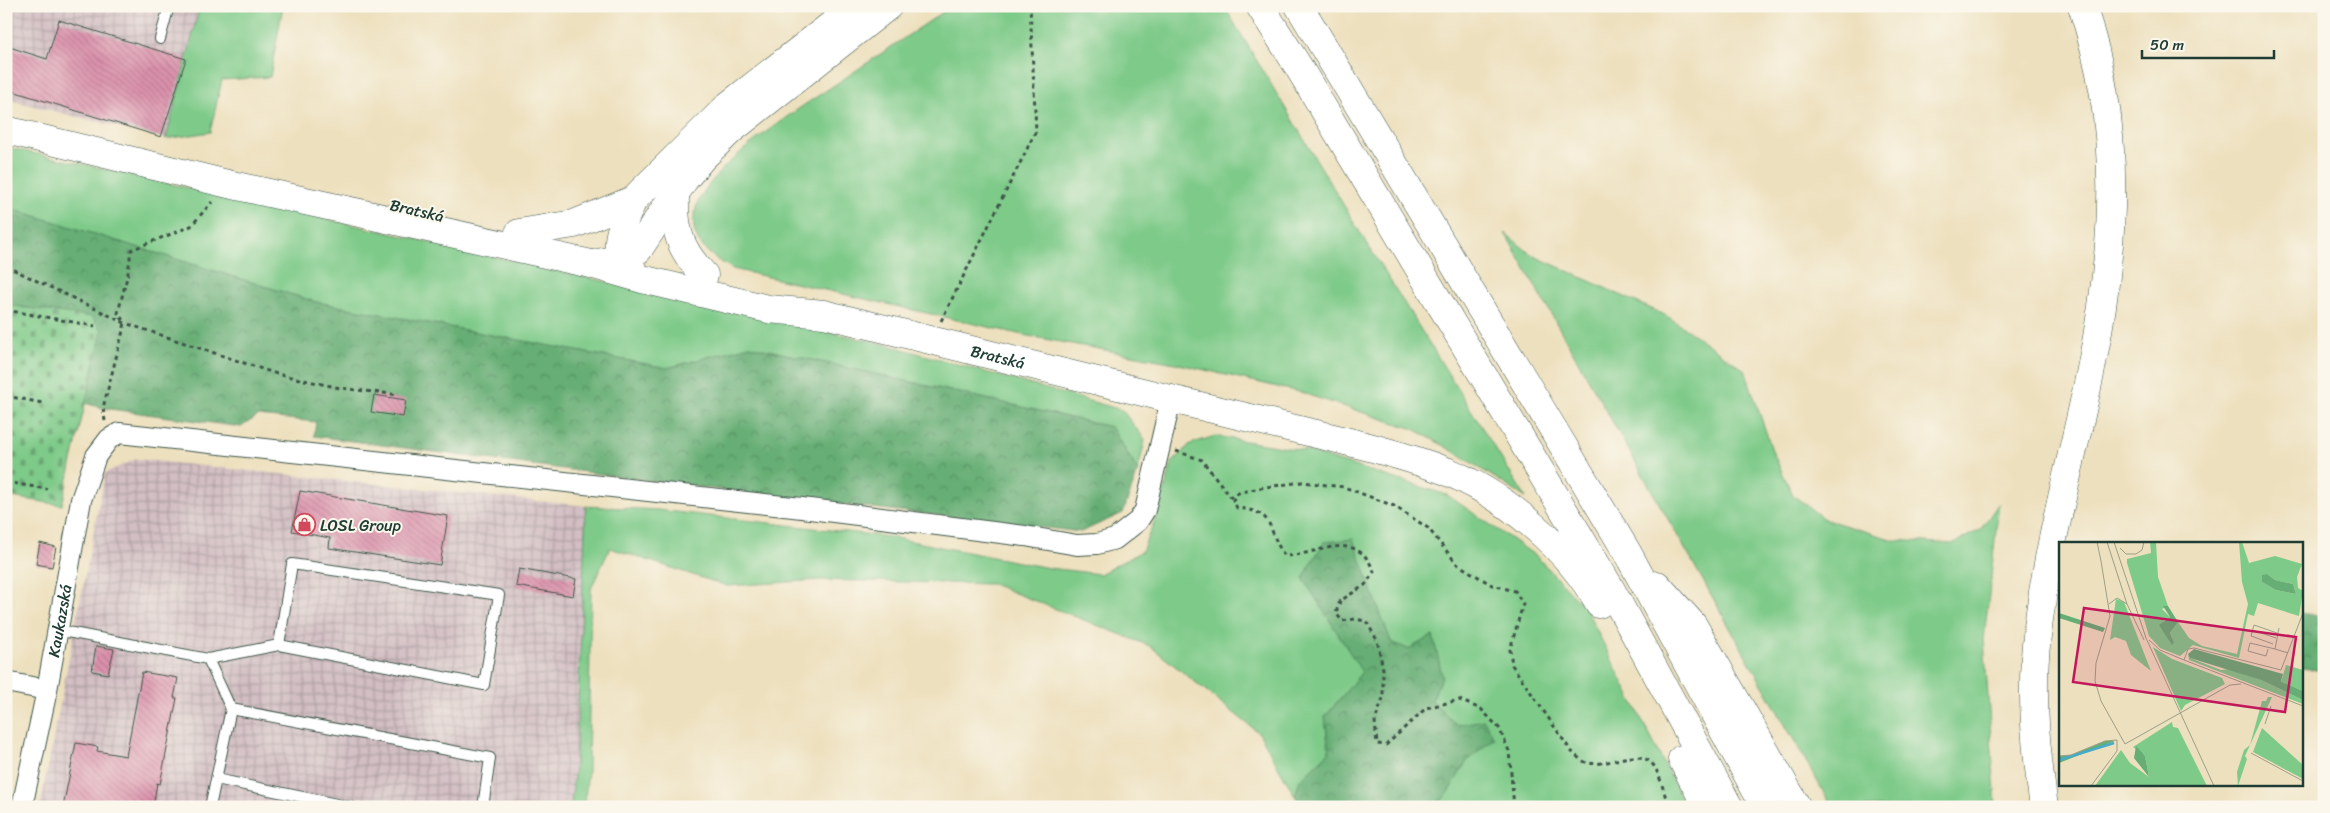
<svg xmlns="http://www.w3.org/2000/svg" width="2330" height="813" viewBox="0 0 2330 813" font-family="Sriracha,sans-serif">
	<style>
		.industrial { fill: url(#industrial-grid) }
		.grass { fill: #7eca89; stroke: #4e845e }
		.forest { fill: url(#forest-crowns); stroke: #427654 }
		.cemetery { fill: url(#cemetery-stones); stroke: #4e845e }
		.building { fill: url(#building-back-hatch) }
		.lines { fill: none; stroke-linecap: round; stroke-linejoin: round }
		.service-casing { stroke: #3e5549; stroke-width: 12 }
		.minor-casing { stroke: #3e5549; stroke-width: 22 }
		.secondary-casing { stroke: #3e5549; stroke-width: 29 }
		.motorway-casing { stroke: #3e5549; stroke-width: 29 }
		.path { stroke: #3e5549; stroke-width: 3; stroke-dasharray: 4 4; stroke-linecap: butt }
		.service { stroke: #fff; stroke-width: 10 }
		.minor { stroke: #fff; stroke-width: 20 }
		.secondary { stroke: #fff; stroke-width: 28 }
		.motorway { stroke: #fff; stroke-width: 28 }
		.labels { text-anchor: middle; stroke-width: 4; stroke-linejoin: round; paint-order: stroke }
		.street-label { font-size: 16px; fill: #1f3d34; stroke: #fbf7ec }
		.poi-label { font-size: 16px; fill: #1f3d34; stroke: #fbf7ec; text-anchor: start }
		.inset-river { fill: none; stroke: #47aac7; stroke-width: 2.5 }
		.inset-road { fill: none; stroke: #9b9f87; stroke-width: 1 }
		.view { fill: #c2185b; fill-opacity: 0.15; stroke: #c2185b; stroke-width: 2.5 }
		.inset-edge { fill: none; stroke: #1f3d34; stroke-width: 2.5 }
	</style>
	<defs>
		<pattern id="industrial-grid" width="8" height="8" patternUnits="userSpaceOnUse" patternTransform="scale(1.25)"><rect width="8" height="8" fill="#d2bec3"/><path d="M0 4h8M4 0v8" fill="none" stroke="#aa9c9f"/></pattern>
		<pattern id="forest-crowns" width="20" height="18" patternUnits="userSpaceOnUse" patternTransform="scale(1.25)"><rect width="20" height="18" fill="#66ae75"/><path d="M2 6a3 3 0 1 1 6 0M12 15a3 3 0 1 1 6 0" fill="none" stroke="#538f61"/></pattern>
		<pattern id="cemetery-stones" width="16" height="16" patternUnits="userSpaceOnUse" patternTransform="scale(1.25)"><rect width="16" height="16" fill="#7eca89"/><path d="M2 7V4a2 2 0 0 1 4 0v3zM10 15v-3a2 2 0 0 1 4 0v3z" fill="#67a571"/></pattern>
		<pattern id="building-back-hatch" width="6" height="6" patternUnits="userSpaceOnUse" patternTransform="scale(1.25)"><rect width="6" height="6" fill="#dc92ac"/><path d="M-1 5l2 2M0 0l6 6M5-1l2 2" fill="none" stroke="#b2788d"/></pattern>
	</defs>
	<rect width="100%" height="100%" fill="#fbf7ec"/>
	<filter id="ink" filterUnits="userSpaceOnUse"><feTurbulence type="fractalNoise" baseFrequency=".02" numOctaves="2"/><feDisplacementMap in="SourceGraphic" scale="10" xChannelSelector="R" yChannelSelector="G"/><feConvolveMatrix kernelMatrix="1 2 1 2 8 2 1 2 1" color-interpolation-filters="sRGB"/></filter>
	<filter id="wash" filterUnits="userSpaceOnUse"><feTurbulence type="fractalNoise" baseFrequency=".0096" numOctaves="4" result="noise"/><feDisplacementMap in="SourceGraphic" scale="20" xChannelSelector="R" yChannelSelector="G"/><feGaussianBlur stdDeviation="1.12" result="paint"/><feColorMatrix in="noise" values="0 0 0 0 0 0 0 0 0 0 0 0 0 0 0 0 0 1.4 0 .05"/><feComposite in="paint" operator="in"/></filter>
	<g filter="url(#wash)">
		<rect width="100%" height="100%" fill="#ede0be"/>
		<path class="industrial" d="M6 6H200L166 139 6 99Z
			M136 459 586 506 576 754 571 807H40L105 473Z"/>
		<path class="grass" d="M200 6H283L270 77 222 80 210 132 166 139Z
			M952 6H1224L1361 234 1526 498 1458 454 1414 429 1299 392 1175 363 1023 335 733 269C709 255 686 241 696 208 710 162 808 103 848 76 883 52 918 29 952 6Z
			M6 147 888 345 1122 410 1145 440 1138 471 1111 427 750 346 667 368 316 302 6 207Z
			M1505 233 1532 255 1667 316 1745 370 1773 453 1793 495 1824 519 1894 540 1952 544 1980 530 1999 503 1984 640 1996 807H1832Z
			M1215 436 1306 451 1447 495 1536 556 1586 609 1686 807H1431L1445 797 1467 761 1494 738 1456 725 1432 700 1442 676 1433 636 1408 649 1391 642 1353 539 1345 643 1362 672 1325 717 1329 752 1300 780 1295 796 1259 733 1150 646 992 584 820 580 727 586 610 548 591 589 588 771 584 807H571L576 754 586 506 658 510 890 537 1049 568 1100 574 1142 551 1159 510 1172 463 1190 444Z"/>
		<path class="forest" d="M6 207 316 302 667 368 750 346 1111 427 1138 471 1123 513 1081 532 744 493 314 436 316 422 258 416 241 427 103 408 85 403 102 330 92 317 6 305Z
			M1353 539 1391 642 1408 649 1433 636 1442 676 1432 700 1456 725 1484 720 1494 738 1467 761 1445 797 1431 807H1302L1295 796 1300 780 1329 752 1325 717 1362 672 1303 578 1324 542Z
			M2301 613 2324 617V671L2301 668Z"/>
		<path class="cemetery" d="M6 305 92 317 102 330 62 505 6 496Z"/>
		<g id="blocks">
			<path class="building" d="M59 20 186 59 161 137 6 89V46L47 59Z
				M374 395 406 400 403 417 371 412Z
				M300 491 448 516 440 565 329 548 330 538 292 531Z
				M40 543 56 547 52 567 36 564Z
				M519 569 576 579 573 596 516 586Z
				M96 646 114 649 108 674 92 671Z
				M142 672 178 678 174 698H177L160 784 157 783 153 807H126L101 802 100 807H63L76 743 98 747 97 751 126 756Z"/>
		</g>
	</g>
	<g filter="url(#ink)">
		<use href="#blocks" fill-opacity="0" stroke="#3e5549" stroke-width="1"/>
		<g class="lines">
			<defs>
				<path id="service" d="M160 39 169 6
					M57 630 208 659 231 709 210 807
					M208 659 279 645 484 685 499 595 292 564 279 645
					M231 709 490 758 483 807
					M216 779 351 807"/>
				<g id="minor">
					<path d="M6 682 47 690"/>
					<path id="s1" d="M22 807 47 690 81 500 96 456 109 439 119 433 802 508 1025 536 1077 545 1097 544 1115 539 1138 521 1145 510 1171 399"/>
				</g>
				<g id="secondary">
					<path id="s2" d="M6 130 228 184 591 264 646 280 768 309 824 314 1171 399"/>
					<path d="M675 196C674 231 680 250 704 275"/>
					<path d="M633 200C623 223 607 252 633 271"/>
					<path d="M519 233 574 224 633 200 729 105 856 6"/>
					<path d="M593 264 623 258 638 250 684 180 702 158 731 130 888 6"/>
					<path d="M2044 807C2036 751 2030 693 2037 636 2047 545 2073 458 2091 369 2116 246 2123 126 2082 6"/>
				</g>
				<path id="motorway" d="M1260 6 1298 66 1609 586 1729 807
					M1299 6 1627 552 1765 807
					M1171 399C1216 410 1262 421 1308 432 1354 443 1401 454 1446 471 1505 495 1569 549 1599 604
					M1657 585 1693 625 1797 807
					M1682 759 1707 807"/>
			</defs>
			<use href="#service" class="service-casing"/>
			<use href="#minor" class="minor-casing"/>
			<use href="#secondary" class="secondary-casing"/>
			<use href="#motorway" class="motorway-casing"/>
			<path class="path" d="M6 266 125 323 277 374 340 388 399 395
				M6 310 95 326
				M941 321 1036 131 1030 6
				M6 396 43 403
				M105 421 103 408 125 323 118 313 128 273 131 250 191 226 212 202
				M1176 451 1202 460 1233 500
				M6 482 47 489
				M1514 807 1509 751 1499 728 1481 709 1459 700 1426 708 1386 745 1377 744 1375 721 1383 698V669L1377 640 1366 621 1355 619 1342 621 1336 613 1340 601 1365 585 1374 572C1357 527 1319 555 1285 556 1265 529 1278 512 1237 508L1233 500 1238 493 1259 488 1302 482 1344 487 1394 506 1428 528 1457 564 1492 585 1515 591 1523 604 1510 650 1512 665 1571 751C1575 754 1579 759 1583 761 1604 772 1637 743 1654 766 1661 777 1664 794 1669 807"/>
			<use href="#service" class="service"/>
			<use href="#minor" class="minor"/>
			<use href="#secondary" class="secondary"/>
			<use href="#motorway" class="motorway"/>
		</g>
	</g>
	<defs>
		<symbol id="shop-ring" viewBox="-11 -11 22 22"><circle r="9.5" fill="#fbf7ec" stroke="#d1495b" stroke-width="1.5"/><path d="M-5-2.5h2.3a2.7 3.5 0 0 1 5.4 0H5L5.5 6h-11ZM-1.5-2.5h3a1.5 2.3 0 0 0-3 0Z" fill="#d1495b"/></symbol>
	</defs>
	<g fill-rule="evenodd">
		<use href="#shop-ring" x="292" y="512" width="25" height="25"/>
	</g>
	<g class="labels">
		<g class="street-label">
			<text transform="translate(417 210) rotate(13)" y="6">Bratská</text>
			<text dy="6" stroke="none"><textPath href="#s2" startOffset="1018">Bratská</textPath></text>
			<text dy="6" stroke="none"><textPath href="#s1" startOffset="190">Kaukazská</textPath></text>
		</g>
		<g class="poi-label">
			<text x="320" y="531">LOSL Group</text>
		</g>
	</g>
	<g transform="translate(2059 542)">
		<rect width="244" height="244" fill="#ede0be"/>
		<path d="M91 0H97L99 35 109 64 103 67 111 75 105 78 103 85 115 100 111 91 119 80 130 96 143 104 178 112 189 62 183 40 180 0H183L190 21 216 14 243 22 238 35 239 46 244 49 240 74 199 61 195 74 189 72 180 116 134 103 121 114 101 106 90 94 68 21V17L92 11ZM208 32 216 38 234 42 237 52 217 48 203 40ZM57 57 65 60 92 129 72 113 67 99 56 95 51 98ZM94 105 113 117 163 136 166 142 126 163 122 169ZM129 112 131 116 162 128 170 127 202 138 244 158V162L130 118ZM209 155H213L186 214 188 217 179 244 178 230 185 208 191 203 203 159H207ZM113 180 114 185 119 186 148 244H36L62 208 71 221 90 235 86 214 74 205ZM203 186 244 223V237L194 210Z" fill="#7eca89" fill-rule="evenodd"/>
		<path d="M208 32 216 38 234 42 237 52 217 48 203 40V33ZM104 64H109L119 80 111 91 115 100 113 103 100 83 111 75ZM0 71 46 86 44 90 0 76ZM135 107 224 132 222 139 244 149V158L202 138 131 116 129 112ZM46 199H56L0 221V214L12 213ZM77 204 86 214 90 235 75 216Z" fill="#66ae75"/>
		<path d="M227 123 244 128V149L222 140Z" fill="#7eca89"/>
		<path class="inset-river" d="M0 218 55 201"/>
		<path class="inset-road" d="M38 0 42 19M48 0 68 62 85 98M55 0 87 96 155 244M61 6 67 12H77L83 8 85 0M42 19 51 74 37 121 36 139 42 159 66 202M50 62 58 56 68 62M220 86 216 107 229 111M193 88 217 96M90 98 101 108 125 118M214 102 192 94 195 83 218 91M209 107 207 114 189 109 191 101 216 107M125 118 129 107 135 106 222 128 244 71M125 118 244 164M206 182 212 164M66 202 171 143 182 142M192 211 244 239M0 214 12 213 46 199 58 198V209L32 244"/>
		<path class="view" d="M25 66 237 95 226 170 14 140Z"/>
		<rect width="244" height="244" class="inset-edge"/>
	</g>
	<rect width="2330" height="813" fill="none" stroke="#fbf7ec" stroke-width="25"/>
	<path d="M2142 50v8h132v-8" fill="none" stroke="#1f3d34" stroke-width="2.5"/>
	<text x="2150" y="50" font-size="15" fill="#1f3d34" stroke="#fbf7ec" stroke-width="4" paint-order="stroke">50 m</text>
</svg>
